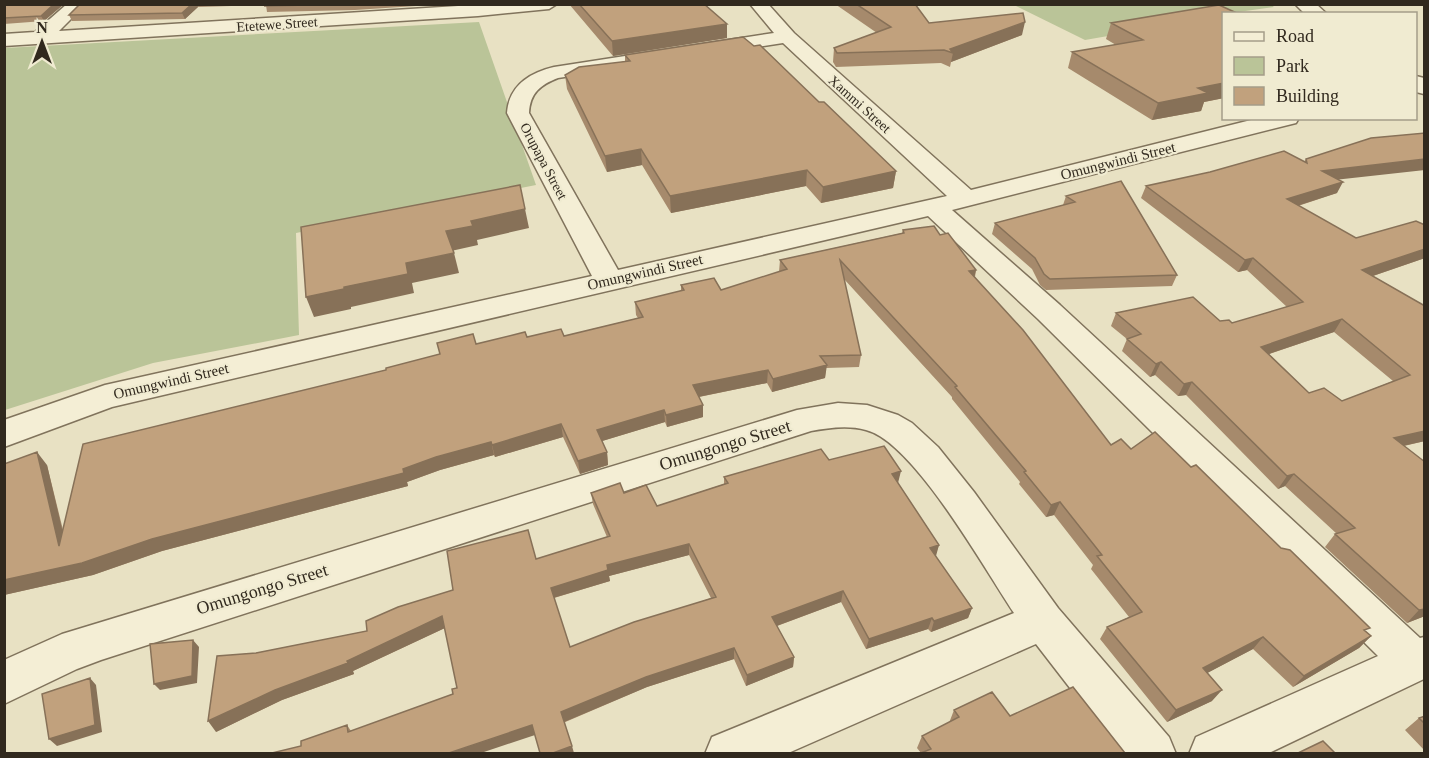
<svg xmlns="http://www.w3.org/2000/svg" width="1429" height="758" viewBox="0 0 1429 758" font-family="'Times New Roman',serif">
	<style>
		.green { fill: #bac498 }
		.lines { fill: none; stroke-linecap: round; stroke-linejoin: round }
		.minor-casing { stroke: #80735c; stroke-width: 3 }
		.minor { fill: #f4eed5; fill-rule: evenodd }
		.wall { fill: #a68a6c; fill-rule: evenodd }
		.shaded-wall { fill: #877158 }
		.building { fill: #c1a17d; stroke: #877158; stroke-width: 1.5; fill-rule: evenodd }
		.labels { text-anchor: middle; stroke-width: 4.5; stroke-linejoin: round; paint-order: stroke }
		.far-street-label { font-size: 14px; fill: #31291e; stroke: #f0ebd1 }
		.street-label { font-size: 15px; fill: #31291e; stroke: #f0ebd1 }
		.near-street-label { font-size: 18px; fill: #31291e; stroke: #f0ebd1 }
	</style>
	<rect width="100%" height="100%" fill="#e8e1c3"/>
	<path class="green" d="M1270 4 1274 7 1224 14 1223 16 1085 40 1014 5Z
		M479 22 536 185 296 233 299 335 153 363 5 410V48Z"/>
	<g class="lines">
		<defs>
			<path id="minor" d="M67 4H86L59 31 490 4H557L549 9 478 16 4 46V34L35 32Z
				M750 4H768L794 33 971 190 1259 118H1299L1296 123 952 210 1060 305 1420 638 1424 637V679L1267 754H1189L1196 737 1378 656 1038 319 928 216 112 407 4 447V420L105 385 592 276 507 113C509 86 529 73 554 67L774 33ZM783 43 947 196 618 270 529 113C530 93 540 85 558 78Z
				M1295 4H1316L1327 14H1305Z
				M1416 76 1424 78V94L1416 92Z
				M838 403 867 405 898 415 912 423 938 447 974 492 1058 608 1169 737 1176 754H1121L1036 644 786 754H705L712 737 1014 613C985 570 914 442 866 430 848 425 828 428 811 431L101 660 77 669 4 704V660L62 634 797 410Z"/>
		</defs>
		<use href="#minor" class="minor-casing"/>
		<use href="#minor" class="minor"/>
	</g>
	<path class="wall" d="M4 4H64L44 21 4 24Z
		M80 4H446L355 10 267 12 266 5 198 7 185 19 72 21 69 15Z
		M569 4H704L727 38 613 56Z
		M835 4H915L929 23 1022 35 951 62 950 67 941 63 836 67 833 62 834 48 877 33Z
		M1224 14V98L1204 102 1201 111 1152 120 1068 68 1072 52 1116 45 1106 39 1111 23Z
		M625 55 819 102 896 171 893 188 821 203 806 186 671 213 642 165 607 172 567 89 565 75 625 61Z
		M1306 159 1339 180 1337 193 1298 206 1356 238 1425 225V258L1373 276 1425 306V441L1404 446 1425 462V616L1407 623 1325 547 1335 534H1337L1285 486 1278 489 1186 395 1178 396 1155 375 1150 377 1122 351 1127 339 1111 326 1116 313 1220 321 1232 323 1287 307 1247 270 1238 272 1141 198 1146 186 1304 162ZM1334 332 1393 381 1342 401 1309 393 1269 354Z
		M1066 196 1177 275 1172 286 1046 290 1040 285 1032 269 992 234 995 223 1063 205Z
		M903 230 940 235 976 270 975 277 1111 445 1131 449 1191 467 1371 636 1359 648 1293 687 1253 649 1207 673 1212 701 1167 722 1100 639 1107 627 1129 617 1091 569 1093 565 1054 515 1046 517 1019 484 1020 482 952 399V397L844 279 861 355 859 367 826 368 825 378 772 392 767 383 699 397 703 417 667 427 665 422 602 441 607 452 608 465 580 474 563 437 495 457 494 455 440 470 407 482 408 486 162 551 93 575 4 595 47 465 63 530 386 370 476 344 527 337 564 336 638 318 636 315 635 302 681 291V285L721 290 779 272 780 260 902 233Z
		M829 460 898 483 939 545 935 556 972 608 968 618 931 632 928 629 866 649 841 602 777 626 794 657 793 667 746 686 734 659 647 687 535 735 301 746 347 725 351 731 453 694 457 688 445 628 353 671 354 674 282 700 216 732 256 653 367 631 453 590 536 559 607 537 593 504 591 493H624L657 506 724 484V477ZM689 555 711 598 570 647 554 598 610 581 609 576Z
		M954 710 1010 716 921 753 917 748 922 736 949 723Z
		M1425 716V751L1405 730 1419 718Z"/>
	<path class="shaded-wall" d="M54 4H64L44 21 41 16Z
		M192 4H197L198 7 185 19 182 13Z
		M1025 22 1022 35 951 62 953 53 950 49Z
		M727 24V38L613 56 612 41Z
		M1224 83V98L1204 102 1201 111 1152 120 1158 103 1198 88Z
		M641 149 642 165 607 172 605 156Z
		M1425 159V170L1316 182 1322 171Z
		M807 170 806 186 671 213 670 196Z
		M896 171 893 188 821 203 823 187Z
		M1343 182 1337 193 1281 211 1287 199Z
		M525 209 529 228 477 240 478 245 451 251 446 231 471 221Z
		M1425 249V258L1355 282 1362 270Z
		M454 253 459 273 412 283 414 293 351 307V309L314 317 306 297 344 287 406 263Z
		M1253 258 1247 270 1238 272 1245 260Z
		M976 270 973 282 969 271Z
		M1342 319 1334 332 1254 359 1261 347Z
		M1161 362 1155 375 1150 377 1156 364Z
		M827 365 825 378 772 392 773 379Z
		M768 370 767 383 693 398V385Z
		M1192 382 1186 395 1178 396 1184 384Z
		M703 405V417L667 427 666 415Z
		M664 410 665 422 599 442 597 430Z
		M561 424 563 437 495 457 492 445Z
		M1425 431V441L1384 450 1394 438Z
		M491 442 494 455 440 470 407 482 408 486 162 551 93 575 4 595V580L403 469 436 457Z
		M37 452 47 465 69 559 59 546Z
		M607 452 608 465 580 474 578 461Z
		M901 471 898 483 889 485 892 474Z
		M1294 474 1285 486 1278 489 1287 476Z
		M1060 502 1054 515 1046 517 1051 505Z
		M689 544V555L609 576 610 581 553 598 551 588 607 565Z
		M939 545 936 556 926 559 930 548Z
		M843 591 841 602 771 628 772 617Z
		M972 608 968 618 931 632 934 621Z
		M1425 609V616L1407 623 1419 610Z
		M442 616 447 627 353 671 354 674 282 700 216 732 208 721 275 690 347 661Z
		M932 618 928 629 866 649 869 639Z
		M1371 636 1359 648 1293 687 1304 676Z
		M1263 637 1253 649 1194 680 1203 668Z
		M193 640 199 647 197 683 160 690 154 684Z
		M734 648V659L647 687 564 722 561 712 646 677Z
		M794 657 793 667 746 686 747 675Z
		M90 678 96 685 102 732 57 746 49 739Z
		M1222 690 1212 701 1167 722 1176 710Z
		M532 725 535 735 481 753H449Z
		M572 746 574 753H553Z"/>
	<path class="building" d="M4 4H54L41 16 4 18Z
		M80 4H192L182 13 69 15Z
		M266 4H355L265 6Z
		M579 4H704L727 24 612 41Z
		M856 4H915L929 23 1023 13 1025 22 950 49 953 53 944 50 837 53 834 48 891 27Z
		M1219 5 1239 14H1224V83L1198 88 1208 93 1158 103 1072 52 1143 40 1111 23Z
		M743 37 754 46 760 45 819 102H824L896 171 823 187 807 170 670 196 641 149 605 156 565 75 579 67 630 61 625 55Z
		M1425 133V159L1322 171 1343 182 1287 199 1356 238 1416 221 1425 225V249L1362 270 1425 306V431L1394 438 1425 462V609L1419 610 1335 534 1355 528 1294 474 1287 476 1192 382 1184 384 1161 362 1156 364 1127 339 1141 334 1116 313 1193 297 1220 321 1229 320 1232 323 1303 302 1253 258 1245 260 1146 186 1210 172 1284 151 1307 163 1306 159 1371 138ZM1342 319 1410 375 1342 401 1324 388 1309 393 1261 347Z
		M1121 181 1177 275 1050 279 1044 274 1035 258 995 223 1075 202 1066 196Z
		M520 185 525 209 471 221 473 226 446 231 454 253 406 263 408 274 344 287V289L306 297 301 227Z
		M934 226 940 235 948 233 976 270 969 271 1023 330 1111 445 1121 439 1131 449 1155 432 1191 467 1196 465 1281 548 1290 550 1370 628 1364 630 1371 636 1304 676 1263 637 1203 668 1222 690 1176 710 1107 627 1142 612 1097 556 1102 555 1060 502 1051 505 1024 472 1026 471 955 387 957 386 840 260 861 355 820 356 827 365 773 379 768 370 693 385 703 405 666 415 664 410 597 430 607 452 578 461 561 424 492 445 491 442 436 457 403 469 404 473 152 539 82 563 4 580V464L37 452 59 546 83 444 386 370V368L440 354 437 343 473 334 476 344 525 332 527 337 561 329 564 336 643 317 635 302 684 290 681 285 714 278 721 290 787 269 780 260 904 233 903 230Z
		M884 446 901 471 892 474 939 545 930 548 972 608 934 621 932 618 869 639 843 591 772 617 794 657 747 675 734 648 646 677 561 712 572 746 553 753H540L532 725 449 753H272L301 746V741L347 725 348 732 453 694 452 689 457 688 442 616 347 661 348 663 275 690 208 721 217 656 256 653 367 631 366 621 398 607 453 590 447 551 528 530 536 559 610 536 591 493 620 483 624 493 646 485 657 506 728 483 724 477 821 449 829 460ZM689 544 716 597 634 622 570 647 551 588 608 570 607 565Z
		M193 640 192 676 154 684 150 644Z
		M90 678 95 725 49 739 42 694Z
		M1073 687 1125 753H921L931 749 922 736 959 717 954 710 992 692 1010 716Z
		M1425 716V724L1419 718Z
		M1323 741 1335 753H1298Z"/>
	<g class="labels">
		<g class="far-street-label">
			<text transform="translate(277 24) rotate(-4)" y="5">Etetewe Street</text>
			<text transform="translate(860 104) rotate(42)" y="5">Xammi Street</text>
			<text transform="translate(544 161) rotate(62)" y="5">Orupapa Street</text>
		</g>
		<g class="street-label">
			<text transform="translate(1118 161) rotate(-14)" y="5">Omungwindi Street</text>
			<text transform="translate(645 272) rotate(-13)" y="5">Omungwindi Street</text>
			<text transform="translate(171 381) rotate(-13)" y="5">Omungwindi Street</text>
		</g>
		<g class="near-street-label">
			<text transform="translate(725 445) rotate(-17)" y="6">Omungongo Street</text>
			<text transform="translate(262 589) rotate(-17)" y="6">Omungongo Street</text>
		</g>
	</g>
	<rect width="1429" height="758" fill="none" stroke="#31291e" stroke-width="12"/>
	<rect x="1222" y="12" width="195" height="108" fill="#f0ebd1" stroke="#a49d89" stroke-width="1.5"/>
	<rect x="1234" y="32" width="30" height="9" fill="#f4eed5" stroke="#a49d89" stroke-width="1.5"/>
	<text x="1276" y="42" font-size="18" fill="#31291e">Road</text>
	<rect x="1234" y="57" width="30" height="18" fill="#bac498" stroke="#a49d89" stroke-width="1.5"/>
	<text x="1276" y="72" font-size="18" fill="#31291e">Park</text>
	<rect x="1234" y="87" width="30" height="18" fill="#c1a17d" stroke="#a49d89" stroke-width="1.5"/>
	<text x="1276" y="102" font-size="18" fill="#31291e">Building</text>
	<g transform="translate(42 42)" stroke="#f0ebd1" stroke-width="4.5" paint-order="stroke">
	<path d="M0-4.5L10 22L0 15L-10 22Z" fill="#31291e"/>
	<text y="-9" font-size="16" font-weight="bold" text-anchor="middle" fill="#31291e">N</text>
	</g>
</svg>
